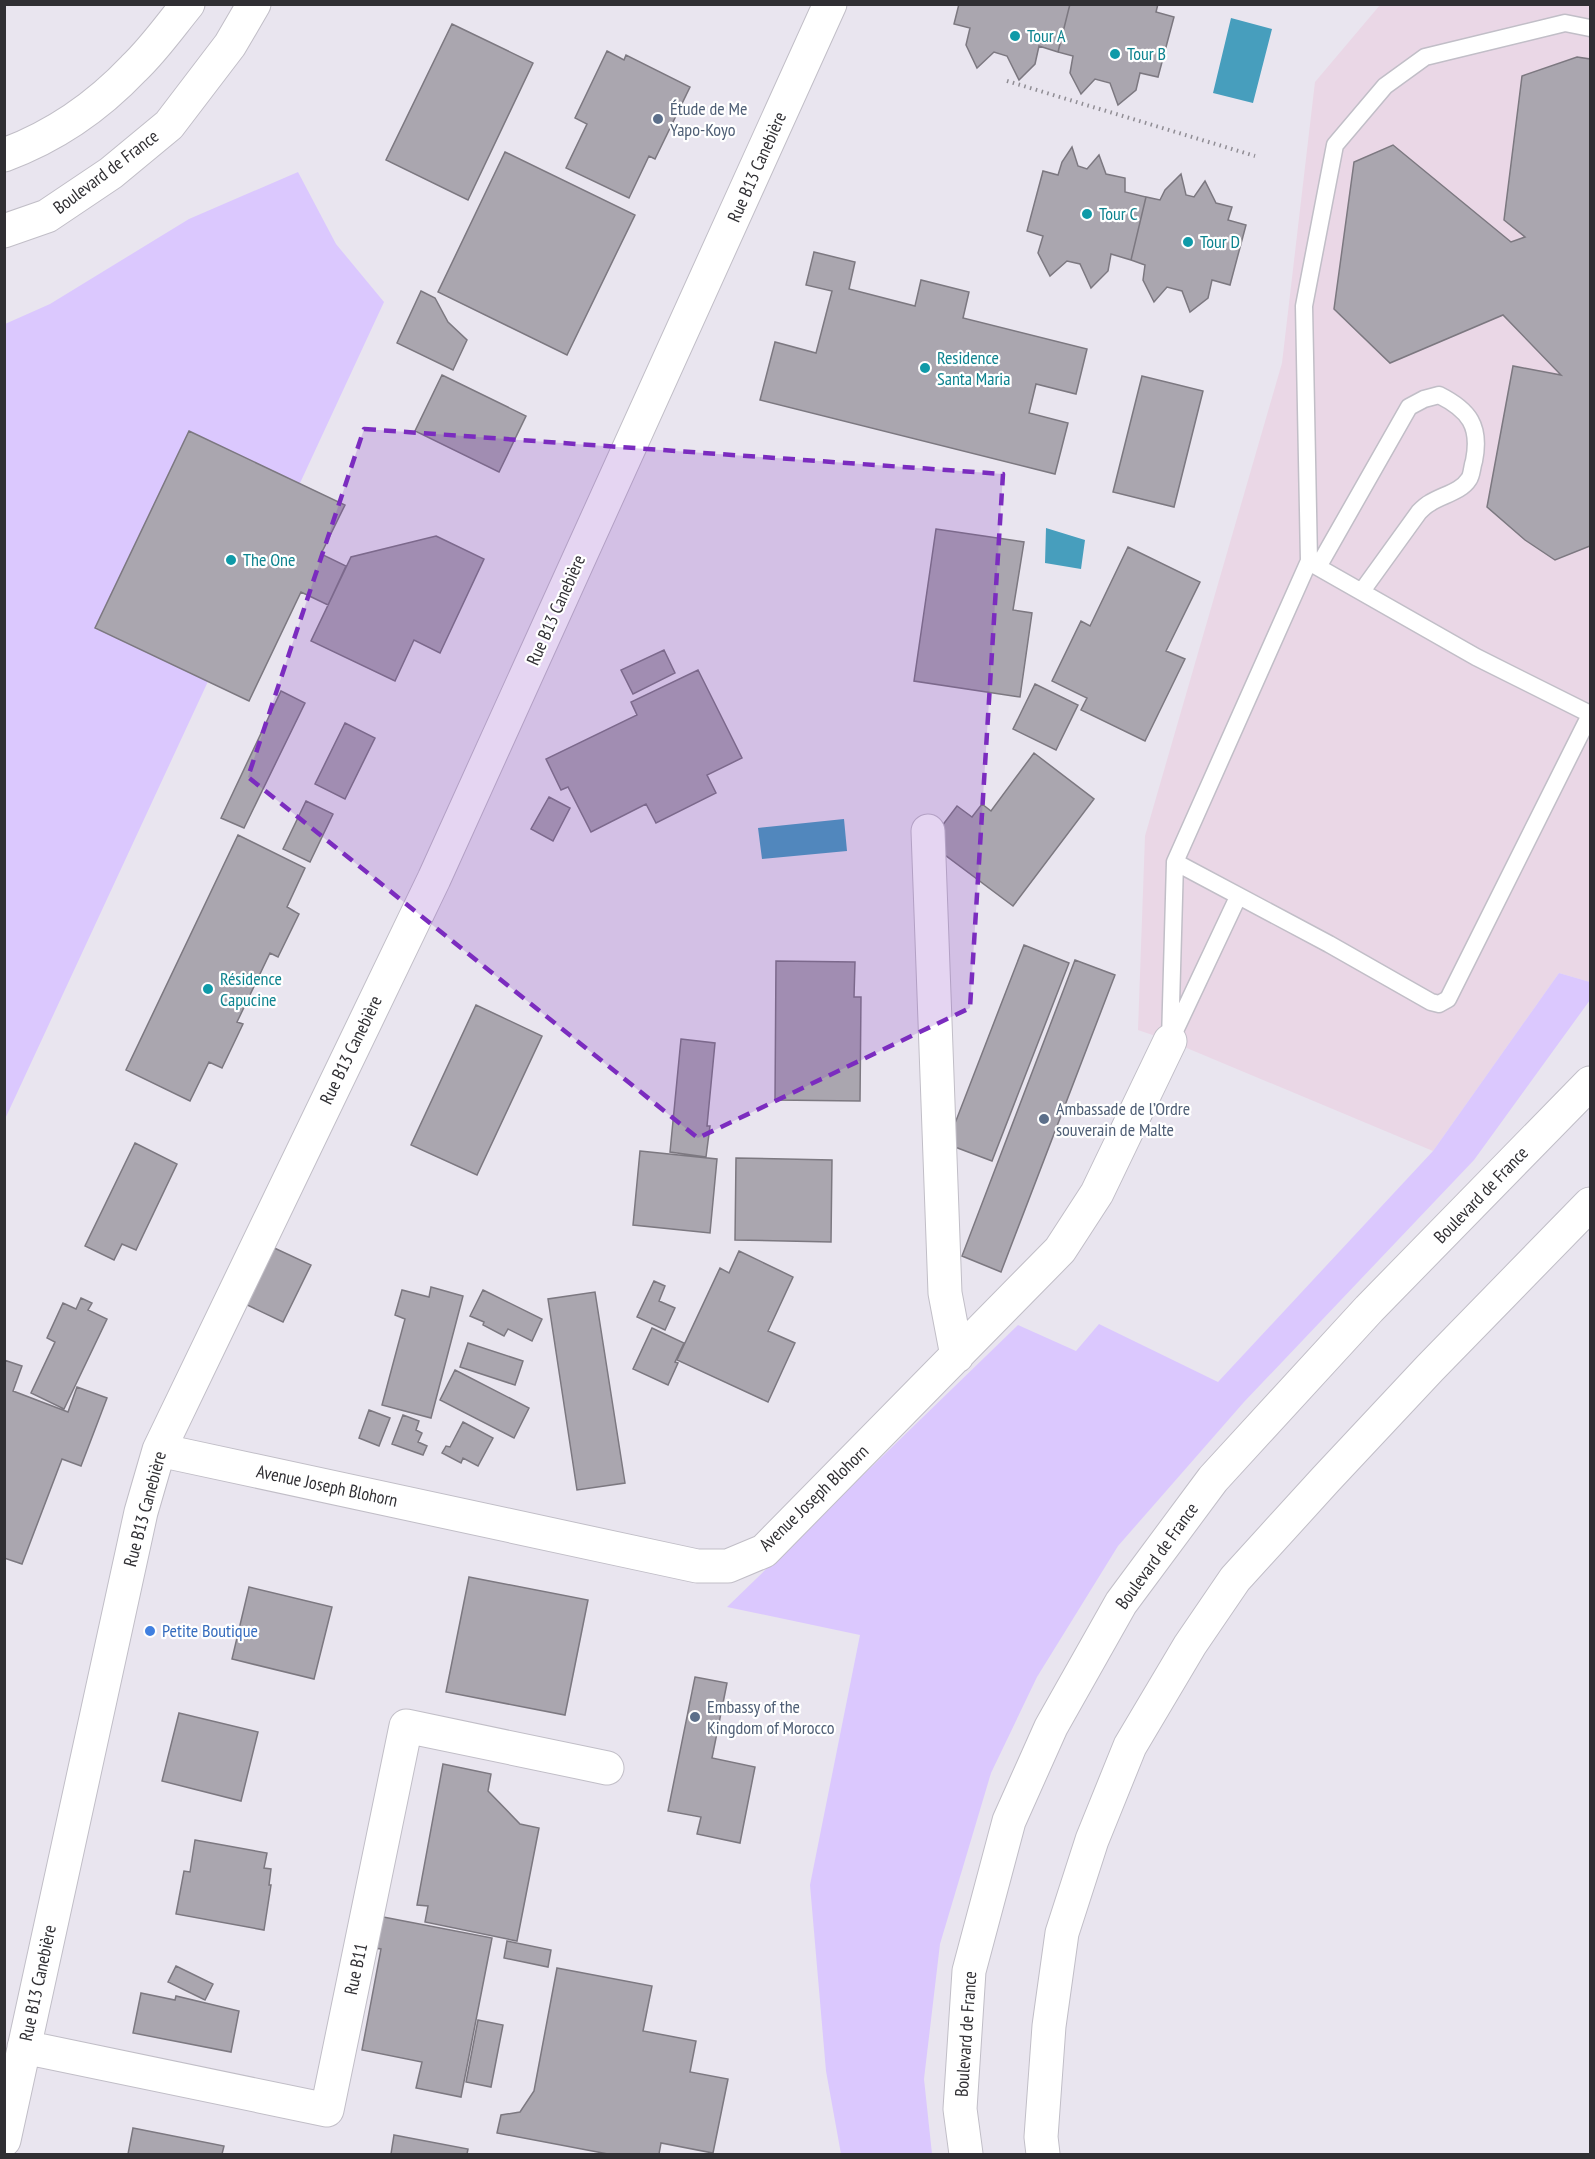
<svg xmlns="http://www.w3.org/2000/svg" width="1595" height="2159" viewBox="0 0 1595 2159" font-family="'PT Sans Narrow',sans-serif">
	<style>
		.medical { fill: #ead7e6 }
		.green { fill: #dbc8fe }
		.water { fill: #479ebd }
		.building { fill: #aaa6af; stroke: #7c7880; stroke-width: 1.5 }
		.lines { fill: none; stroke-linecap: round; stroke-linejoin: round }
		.service-casing { stroke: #c1bec7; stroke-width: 19 }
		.minor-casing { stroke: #c1bec7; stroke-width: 35 }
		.secondary-casing { stroke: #c1bec7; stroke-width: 35 }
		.path { stroke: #908d94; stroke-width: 4; stroke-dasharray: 1.5 4.5; stroke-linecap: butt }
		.service { stroke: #fff; stroke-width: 16 }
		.minor { stroke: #fff; stroke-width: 33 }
		.secondary { stroke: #fff; stroke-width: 33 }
		.marked { fill: #7b2cbf; fill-opacity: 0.2; stroke: #7b2cbf; stroke-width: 4.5; stroke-dasharray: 12 8; stroke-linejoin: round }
		.culture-dot { fill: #0f9aa8; stroke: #fff; stroke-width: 2 }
		.service-dot { fill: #5c6f8a; stroke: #fff; stroke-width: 2 }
		.shop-dot { fill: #3f7fe0; stroke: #fff; stroke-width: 2 }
		.labels { text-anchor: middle; stroke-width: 4.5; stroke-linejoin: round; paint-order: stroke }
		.culture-label { font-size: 18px; fill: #0d838f; stroke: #fff; text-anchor: start }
		.service-label { font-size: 18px; fill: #4e5e75; stroke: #fff; text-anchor: start }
		.street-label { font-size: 18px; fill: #302f33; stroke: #fff }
		.shop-label { font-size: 18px; fill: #366cbe; stroke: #fff; text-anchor: start }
	</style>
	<rect width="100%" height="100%" fill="#e9e5ef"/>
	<path class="medical" d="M1380 5H1590V982L1559 973 1433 1151 1170 1041 1138 1030 1145 836 1282 363 1315 82Z"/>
	<path class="green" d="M298 172 336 244 384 302 5 1119V324L50 304 189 219Z
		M1559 973 1590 982V1000L1474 1160 1244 1402 1118 1546 1037 1677 991 1773 940 1944 924 2079 932 2154H841L826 2071 810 1885 860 1635 727 1607 1018 1325 1076 1351 1099 1324 1218 1382 1433 1151Z"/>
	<path class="water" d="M1231 18 1272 29 1253 103 1213 93Z
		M1046 528 1085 540 1081 569 1045 563Z
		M844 819 847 851 762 859 758 828Z"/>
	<path class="building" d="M959 4H1070L1058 52 1039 46 1035 64 1019 80 1007 56 994 52 977 68 966 45 970 28 954 24Z
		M1070 4H1158L1156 12 1174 17 1158 77 1140 73 1136 90 1118 105 1110 83 1095 79 1081 94 1070 73 1073 56 1058 52Z
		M452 24 533 63 468 200 386 160Z
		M607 51 624 60 626 55 690 87 655 159 649 156 629 198 566 168 587 124 575 118Z
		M1577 57 1590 59V546L1555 560 1525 540 1487 507 1513 366 1561 375 1503 315 1390 363 1334 309 1354 162 1393 145 1511 242 1525 237 1504 220 1522 76Z
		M1072 147 1078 166 1087 169 1099 155 1106 174 1125 178V192L1146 197 1131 260 1111 254 1108 271 1091 288 1080 264 1067 261 1050 276 1038 253 1043 236 1027 231 1043 171 1058 175 1062 162Z
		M505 152 635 215 567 355 438 292Z
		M1181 174 1186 195 1194 197 1205 181 1216 203 1232 207 1228 220 1246 225 1230 285 1212 280 1208 298 1190 312 1182 291 1167 287 1154 302 1143 280 1145 265 1131 260 1146 197 1160 200 1165 190Z
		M814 252 855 262 849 289 915 306 921 280 969 292 963 318 1087 349 1076 394 1036 384 1029 413 1068 423 1055 474 760 400 775 342 816 353 832 291 806 285Z
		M421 291 435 298 448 322 467 340 453 370 397 343Z
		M442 375 526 416 499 472 415 431Z
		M1142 376 1203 391 1174 507 1113 492Z
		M189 431 345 505 321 554 346 566 328 605 301 592 249 701 95 628Z
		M936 529 1024 542 1013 610 1032 613 1020 697 914 681Z
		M436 536 484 559 440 653 414 640 395 681 311 641 351 557Z
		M1128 547 1200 582 1166 651 1185 659 1145 741 1081 710 1087 698 1052 681 1081 621 1090 626Z
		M664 650 675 673 633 694 621 670Z
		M698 670 742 758 707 775 716 793 656 823 646 804 591 832 568 787 561 790 546 759 637 715 631 702Z
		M1035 684 1078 705 1056 750 1013 729Z
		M281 691 305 703 244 828 221 818Z
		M345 723 375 738 345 799 315 784Z
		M1034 753 1094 799 1013 906 929 843 957 806 972 817 982 804 991 811Z
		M549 797 570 808 553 841 531 829Z
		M306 801 333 814 310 862 283 849Z
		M238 835 305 868 287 907 299 914 278 957 270 953 237 1022 243 1024 222 1068 209 1062 190 1101 126 1070Z
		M1024 945 1069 963 992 1161 947 1144Z
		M1075 960 1115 975 1001 1272 962 1256Z
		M776 961 855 962 854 997H861L860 1101 775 1100Z
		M476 1005 542 1036 477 1175 411 1145Z
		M681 1039 715 1043 707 1126H710L706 1157 670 1152Z
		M135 1143 177 1164 136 1250 122 1244 114 1260 85 1246Z
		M640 1151 717 1159 710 1233 633 1225Z
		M736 1158 832 1160 831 1242 735 1240Z
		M270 1246 311 1265 283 1322 243 1303Z
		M739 1251 793 1277 768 1331 795 1343 768 1402 677 1360 720 1268 729 1273Z
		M654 1281 665 1286 659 1301 675 1308 665 1330 637 1317Z
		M431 1287 463 1296 431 1418 382 1405 405 1319 395 1315 402 1290 429 1297Z
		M483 1290 542 1319 532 1341 508 1329 504 1336 483 1325 484 1322 470 1316Z
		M595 1292 625 1483 577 1490 548 1299Z
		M81 1298 92 1303 88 1310 107 1319 64 1409 31 1393 55 1342 47 1338 63 1303 76 1309Z
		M652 1328 684 1343 675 1362 678 1363 668 1385 633 1369Z
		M468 1343 523 1361 515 1385 460 1367Z
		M4 1360 22 1366 13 1391 68 1412 77 1387 107 1398 81 1466 62 1459 22 1564 4 1558Z
		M455 1370 529 1408 514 1438 440 1400Z
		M369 1410 390 1418 379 1446 359 1438Z
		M403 1415 419 1421 416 1430 422 1433 418 1442 427 1446 423 1455 392 1444Z
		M463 1422 493 1438 478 1466 463 1458 461 1463 442 1453 446 1446 450 1447Z
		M469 1577 588 1600 565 1715 446 1692Z
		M249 1587 332 1607 314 1679 232 1659Z
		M695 1677 727 1683 712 1758 755 1767 740 1843 697 1834 701 1817 668 1811Z
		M179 1713 258 1732 241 1801 162 1781Z
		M443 1764 491 1774 488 1791 520 1824 539 1828 517 1941 425 1922 428 1906 417 1905Z
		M195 1840 267 1853 264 1868 271 1869 269 1885H271L264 1930 176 1914 184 1871 190 1872Z
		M373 1915 492 1938 461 2097 416 2088 422 2062 362 2050 381 1949 367 1947Z
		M507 1941 551 1950 548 1967 504 1958Z
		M176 1966 213 1984 205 2000 168 1982Z
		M557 1968 652 1986 643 2031 696 2041 690 2072 728 2079 713 2153 661 2143 659 2154H608L497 2133 501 2115 520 2112 534 2091Z
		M141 1993 175 2000 176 1996 239 2011 231 2052 133 2033Z
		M478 2020 503 2025 491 2087 466 2082Z
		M133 2128 224 2146 222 2154H128Z
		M394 2135 468 2149 467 2154H391Z"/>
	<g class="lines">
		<defs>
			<path id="service" d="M1309 562 1476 657 1590 714
				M1318 567 1409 407 1424 399 1439 395C1469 410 1481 426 1474 461 1472 466 1472 475 1469 479 1461 492 1442 495 1430 503 1426 505 1422 509 1419 512L1362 591
				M1175 862 1329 944 1431 1002 1439 1004 1448 999 1590 715
				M1173 1035 1238 897
				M1170 1041 1175 862 1309 561 1304 306 1335 145 1385 86 1425 57 1565 23 1590 28"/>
			<path id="minor" d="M928 831 945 1293 957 1356
				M159 1450 697 1566H728L764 1551 1060 1250 1097 1193 1170 1041
				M24 2047 327 2110 406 1726 607 1768
				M4 2140 141 1512 159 1450 434 879 830 4"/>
			<path id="secondary" d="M4 155C53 137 98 106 134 68 154 49 170 26 188 4
				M4 231 47 216 111 173 169 125 230 45 254 4
				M966 2154 960 2109 969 1971 1009 1821 1051 1727 1121 1603 1213 1479 1369 1309 1590 1083
				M1043 2154 1041 2137 1049 2026 1062 1933 1092 1840 1130 1746 1190 1645 1235 1579 1326 1479 1430 1368 1590 1204"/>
		</defs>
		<use href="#service" class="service-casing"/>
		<use href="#minor" class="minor-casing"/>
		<use href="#secondary" class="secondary-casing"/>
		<path class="path" d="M1007 81 1255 156"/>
		<use href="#service" class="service"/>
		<use href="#minor" class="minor"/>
		<use href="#secondary" class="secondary"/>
	</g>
	<path class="marked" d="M364 429 1003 474 970 1008 698 1138 248 777Z"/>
	<g class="culture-dot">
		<circle cx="1015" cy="36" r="6"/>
		<circle cx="1115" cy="54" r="6"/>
		<circle cx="1087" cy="214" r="6"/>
		<circle cx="1188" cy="242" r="6"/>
		<circle cx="925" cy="368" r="6"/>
		<circle cx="231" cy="560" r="6"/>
		<circle cx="208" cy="989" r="6"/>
	</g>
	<g class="service-dot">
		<circle cx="658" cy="119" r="6"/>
		<circle cx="1044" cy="1119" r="6"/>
		<circle cx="695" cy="1717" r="6"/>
	</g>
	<circle class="shop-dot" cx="150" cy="1631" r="6"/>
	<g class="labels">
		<g class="culture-label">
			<text x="1027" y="42">Tour A</text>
			<text x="1127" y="60">Tour B</text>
			<text x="1099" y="220">Tour C</text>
			<text x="1200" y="248">Tour D</text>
			<text x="937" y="364">Residence<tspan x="937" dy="21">Santa Maria</tspan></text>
			<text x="243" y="566">The One</text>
			<text x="220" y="985">Résidence<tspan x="220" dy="21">Capucine</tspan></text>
		</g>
		<g class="service-label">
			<text x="670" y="115">Étude de Me<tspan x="670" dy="21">Yapo-Koyo</tspan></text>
			<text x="1056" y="1115">Ambassade de l’Ordre<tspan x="1056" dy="21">souverain de Malte</tspan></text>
			<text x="707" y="1713">Embassy of the<tspan x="707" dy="21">Kingdom of Morocco</tspan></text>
		</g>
		<g class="street-label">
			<text transform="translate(757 167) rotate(-66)" y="6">Rue B13 Canebière</text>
			<text transform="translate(106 172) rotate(-37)" y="6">Boulevard de France</text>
			<text transform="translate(556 610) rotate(-66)" y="6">Rue B13 Canebière</text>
			<text transform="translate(351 1050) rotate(-64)" y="6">Rue B13 Canebière</text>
			<text transform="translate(1481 1195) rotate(-46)" y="6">Boulevard de France</text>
			<text transform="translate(327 1486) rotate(12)" y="6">Avenue Joseph Blohorn</text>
			<text transform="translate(814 1498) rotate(-44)" y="6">Avenue Joseph Blohorn</text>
			<text transform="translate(145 1509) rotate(-75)" y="6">Rue B13 Canebière</text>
			<text transform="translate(1157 1556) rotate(-54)" y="6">Boulevard de France</text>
			<text transform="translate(356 1969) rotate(-78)" y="6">Rue B11</text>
			<text transform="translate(38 1983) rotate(-78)" y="6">Rue B13 Canebière</text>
			<text transform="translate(966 2034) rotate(-86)" y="6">Boulevard de France</text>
		</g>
		<g class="shop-label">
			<text x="162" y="1637">Petite Boutique</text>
		</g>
	</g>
	<rect width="1595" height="2159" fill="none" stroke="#302f33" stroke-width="12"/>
</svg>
